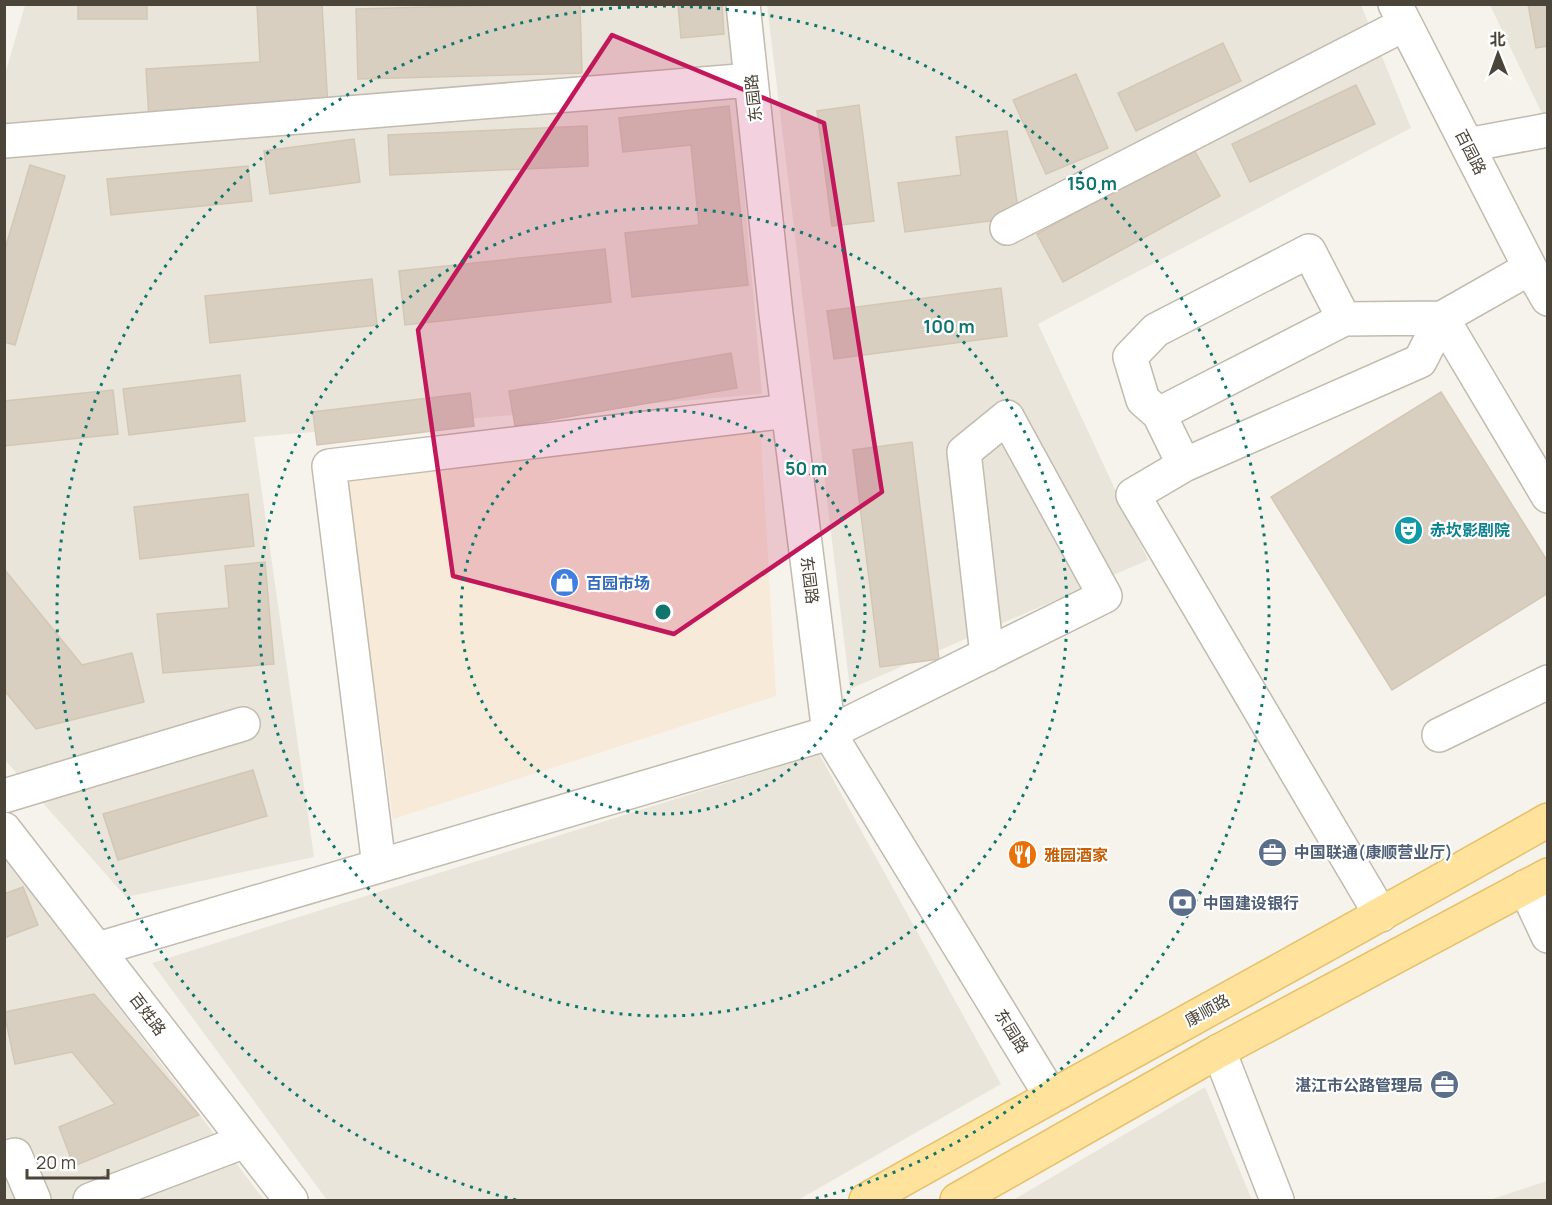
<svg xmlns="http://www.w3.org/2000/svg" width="1552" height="1205" viewBox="0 0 1552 1205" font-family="Manrope,'Noto Sans SC',sans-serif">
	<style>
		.residential { fill: #eae5da }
		.commercial { fill: #f7ead8 }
		.building { fill: #d8cfc1; stroke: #d3c7b4; stroke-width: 1.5 }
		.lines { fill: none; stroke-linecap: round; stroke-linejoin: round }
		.minor-casing { stroke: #c2bbae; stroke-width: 36 }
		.major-casing { stroke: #e6c16a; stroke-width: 36 }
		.minor { stroke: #fff; stroke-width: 33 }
		.major { stroke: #ffe39c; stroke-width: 33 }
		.marked { fill: #c2185b; fill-opacity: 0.2; stroke: #c2185b; stroke-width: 4.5; stroke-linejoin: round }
		.ring { fill: none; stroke: #0f766e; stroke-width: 3; stroke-dasharray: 3 6 }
		.labels { text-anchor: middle; stroke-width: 4.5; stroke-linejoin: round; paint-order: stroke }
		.street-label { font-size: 16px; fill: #4b4439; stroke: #fff }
		.culture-label { font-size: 16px; font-weight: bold; fill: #0d838f; stroke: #fff; text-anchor: start }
		.shop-label { font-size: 16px; font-weight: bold; fill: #366cbe; stroke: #fff; text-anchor: start }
		.service-label { font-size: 16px; font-weight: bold; fill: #4e5e75; stroke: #fff; text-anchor: start }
		.food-label { font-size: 16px; font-weight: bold; fill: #c56008; stroke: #fff; text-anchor: start }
		.centre { fill: #0f766e; stroke: #fff; stroke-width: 3 }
		.ring-label { font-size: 18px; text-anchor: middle; font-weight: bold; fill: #0f766e; stroke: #fff; stroke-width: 4.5; stroke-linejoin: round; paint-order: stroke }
	</style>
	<rect width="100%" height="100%" fill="#f6f3ec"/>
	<path class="residential" d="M25 5H728L762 394 254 437 314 857 126 897 5 760 4 78Z
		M767 5H1361L1411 128 1038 324 1148 560 850 689Z
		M1490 5H1547V124Z
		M819 754 1001 1084 798 1200H327L152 963Z
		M4 856 71 944 264 1200H5Z
		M1205 1087 1252 1200H1013Z
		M1547 1181V1200H1489Z"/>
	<path class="commercial" d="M760 424 776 696 393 819 345 471Z"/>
	<path class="building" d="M78 4H147V19H78Z
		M257 4H322L328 108 149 119 146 69 260 62Z
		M534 4H580L582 73 358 79 356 9Z
		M678 4H722L724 34 681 38Z
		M1528 4H1548V46L1536 48Z
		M1223 43 1241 81 1136 131 1118 93Z
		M1076 74 1108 148 1046 174 1013 100Z
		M1356 85 1375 124 1250 182 1232 144Z
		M859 105 874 221 832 226 817 111Z
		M729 106 748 285 632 297 625 233 699 225 691 145 623 152 619 118Z
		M587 126 588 166 390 175 388 135Z
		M1007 131 1019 217 905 232 898 183 961 175 956 137Z
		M354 139 360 182 270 194 264 151Z
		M1193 148 1220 196 1063 282 1037 234Z
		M30 165 65 176 15 345 4 342V252Z
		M248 166 252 201 111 215 107 179Z
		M605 249 611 302 405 325 399 271Z
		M372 279 377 325 210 343 205 296Z
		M1001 288 1007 336 834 359 827 311Z
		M731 353 737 388 515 426 509 391Z
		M240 375 245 421 129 435 123 389Z
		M113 390 118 434 4 446V401Z
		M1441 392 1548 562V590L1545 595 1392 690 1271 497Z
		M470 393 474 426 317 445 313 412Z
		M912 442 939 659 880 667 853 450Z
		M248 494 254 546 140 559 134 507Z
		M265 562 274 664 163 673 157 614 229 608 225 566Z
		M4 569 82 665 132 653 144 702 36 729 4 690Z
		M253 770 267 816 118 860 103 814Z
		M23 887 38 925 4 938V894Z
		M94 994 199 1115 74 1166 59 1127 115 1104 72 1052 15 1064 4 1012Z"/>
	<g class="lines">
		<defs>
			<path id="minor" d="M743 4 776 314 829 733 1051 1096
				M1395 4 1530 268 1548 299
				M4 141 751 80
				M1467 145 1548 130
				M1007 228 1405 24
				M1530 268 1442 318 1548 496
				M1159 414 1184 465 1420 361 1442 318 1344 319 1159 414 1143 400 1130 357 1156 330 1309 251 1344 319
				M1184 465 1133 495 1381 915
				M1439 735 1548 682
				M4 796 243 724
				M4 829 291 1200
				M379 866 329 466 788 411
				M1525 887 1548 936
				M98 949 829 733 1105 596 1007 417 964 452 987 655
				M1219 1051 1277 1200
				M4 1158 15 1155 34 1200
				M90 1200 245 1141"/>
			<path id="major" d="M866 1200C1093 1072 1322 949 1548 820
				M957 1200 1219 1051 1548 875"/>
		</defs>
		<use href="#minor" class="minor-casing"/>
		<use href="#major" class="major-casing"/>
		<use href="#minor" class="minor"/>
		<use href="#major" class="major"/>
	</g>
	<path class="marked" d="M612 35 824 123 882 492 674 634 453 576 418 330Z"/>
	<g class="ring">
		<circle cx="663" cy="612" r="202"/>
		<circle cx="663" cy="612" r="404"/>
		<path d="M516 1200A606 606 0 1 1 810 1200"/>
	</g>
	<defs>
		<symbol id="theatre-disc" viewBox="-11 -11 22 22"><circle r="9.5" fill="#0f9aa8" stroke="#fff"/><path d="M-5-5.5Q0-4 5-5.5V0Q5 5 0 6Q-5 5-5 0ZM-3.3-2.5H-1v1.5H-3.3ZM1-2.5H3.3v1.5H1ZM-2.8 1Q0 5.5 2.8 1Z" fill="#fff"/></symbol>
		<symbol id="shop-disc" viewBox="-11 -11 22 22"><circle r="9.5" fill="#3f7fe0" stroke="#fff"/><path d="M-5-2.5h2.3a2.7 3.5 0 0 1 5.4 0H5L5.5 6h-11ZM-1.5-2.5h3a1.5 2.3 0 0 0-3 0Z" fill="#fff"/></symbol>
		<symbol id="office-disc" viewBox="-11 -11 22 22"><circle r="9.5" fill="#5c6f8a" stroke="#fff"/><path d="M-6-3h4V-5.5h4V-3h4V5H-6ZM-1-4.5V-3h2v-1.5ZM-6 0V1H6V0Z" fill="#fff"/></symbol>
		<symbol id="restaurant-disc" viewBox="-11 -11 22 22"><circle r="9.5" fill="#e8710a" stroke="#fff"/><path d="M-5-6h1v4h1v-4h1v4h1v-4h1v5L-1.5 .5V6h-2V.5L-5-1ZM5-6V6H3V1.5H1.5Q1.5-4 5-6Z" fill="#fff"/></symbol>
		<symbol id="bank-disc" viewBox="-11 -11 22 22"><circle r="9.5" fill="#5c6f8a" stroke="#fff"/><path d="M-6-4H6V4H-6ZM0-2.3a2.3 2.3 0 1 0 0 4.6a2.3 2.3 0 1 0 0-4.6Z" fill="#fff"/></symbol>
	</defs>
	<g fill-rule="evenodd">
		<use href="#theatre-disc" x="1392" y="514" width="33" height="33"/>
		<use href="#shop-disc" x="548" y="566" width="33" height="33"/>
		<use href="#office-disc" x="1256" y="836" width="33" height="33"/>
		<use href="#restaurant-disc" x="1006" y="838" width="33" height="33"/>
		<use href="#bank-disc" x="1166" y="886" width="33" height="33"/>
		<use href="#office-disc" x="1428" y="1068" width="33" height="33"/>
	</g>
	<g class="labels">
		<g class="street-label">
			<text transform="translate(753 98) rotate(-96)" y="6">东园路</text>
			<text transform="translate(1471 152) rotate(63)" y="6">百园路</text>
			<text transform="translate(810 580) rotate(83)" y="6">东园路</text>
			<text transform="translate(1207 1010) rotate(-29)" y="6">康顺路</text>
			<text transform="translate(148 1014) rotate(53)" y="6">百姓路</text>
			<text transform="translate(1012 1031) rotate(58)" y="6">东园路</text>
		</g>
		<g class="culture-label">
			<text x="1430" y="536">赤坎影剧院</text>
		</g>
		<g class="shop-label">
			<text x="586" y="589">百园市场</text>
		</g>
		<g class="service-label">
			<text x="1294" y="858">中国联通(康顺营业厅)</text>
			<text x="1203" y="909">中国建设银行</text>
			<text x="1423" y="1091" text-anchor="end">湛江市公路管理局</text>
		</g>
		<g class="food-label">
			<text x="1044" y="861">雅园酒家</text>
		</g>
	</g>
	<circle cx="663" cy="612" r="9" class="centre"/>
	<g class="ring-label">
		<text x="1092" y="190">150 m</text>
		<text x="949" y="333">100 m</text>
		<text x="806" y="475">50 m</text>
	</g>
	<rect width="1552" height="1205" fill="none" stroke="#4b4439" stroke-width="12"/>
	<g transform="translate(1498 54) rotate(359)" stroke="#ffffff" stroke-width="4.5" paint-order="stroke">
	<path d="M0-4.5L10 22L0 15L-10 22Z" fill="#4b4439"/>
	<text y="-9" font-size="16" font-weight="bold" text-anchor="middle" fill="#4b4439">北</text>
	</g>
	<path d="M27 1169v9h81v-9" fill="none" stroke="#4b4439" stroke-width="3"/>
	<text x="36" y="1169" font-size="18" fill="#4b4439" stroke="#ffffff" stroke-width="4.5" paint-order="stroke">20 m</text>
</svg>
